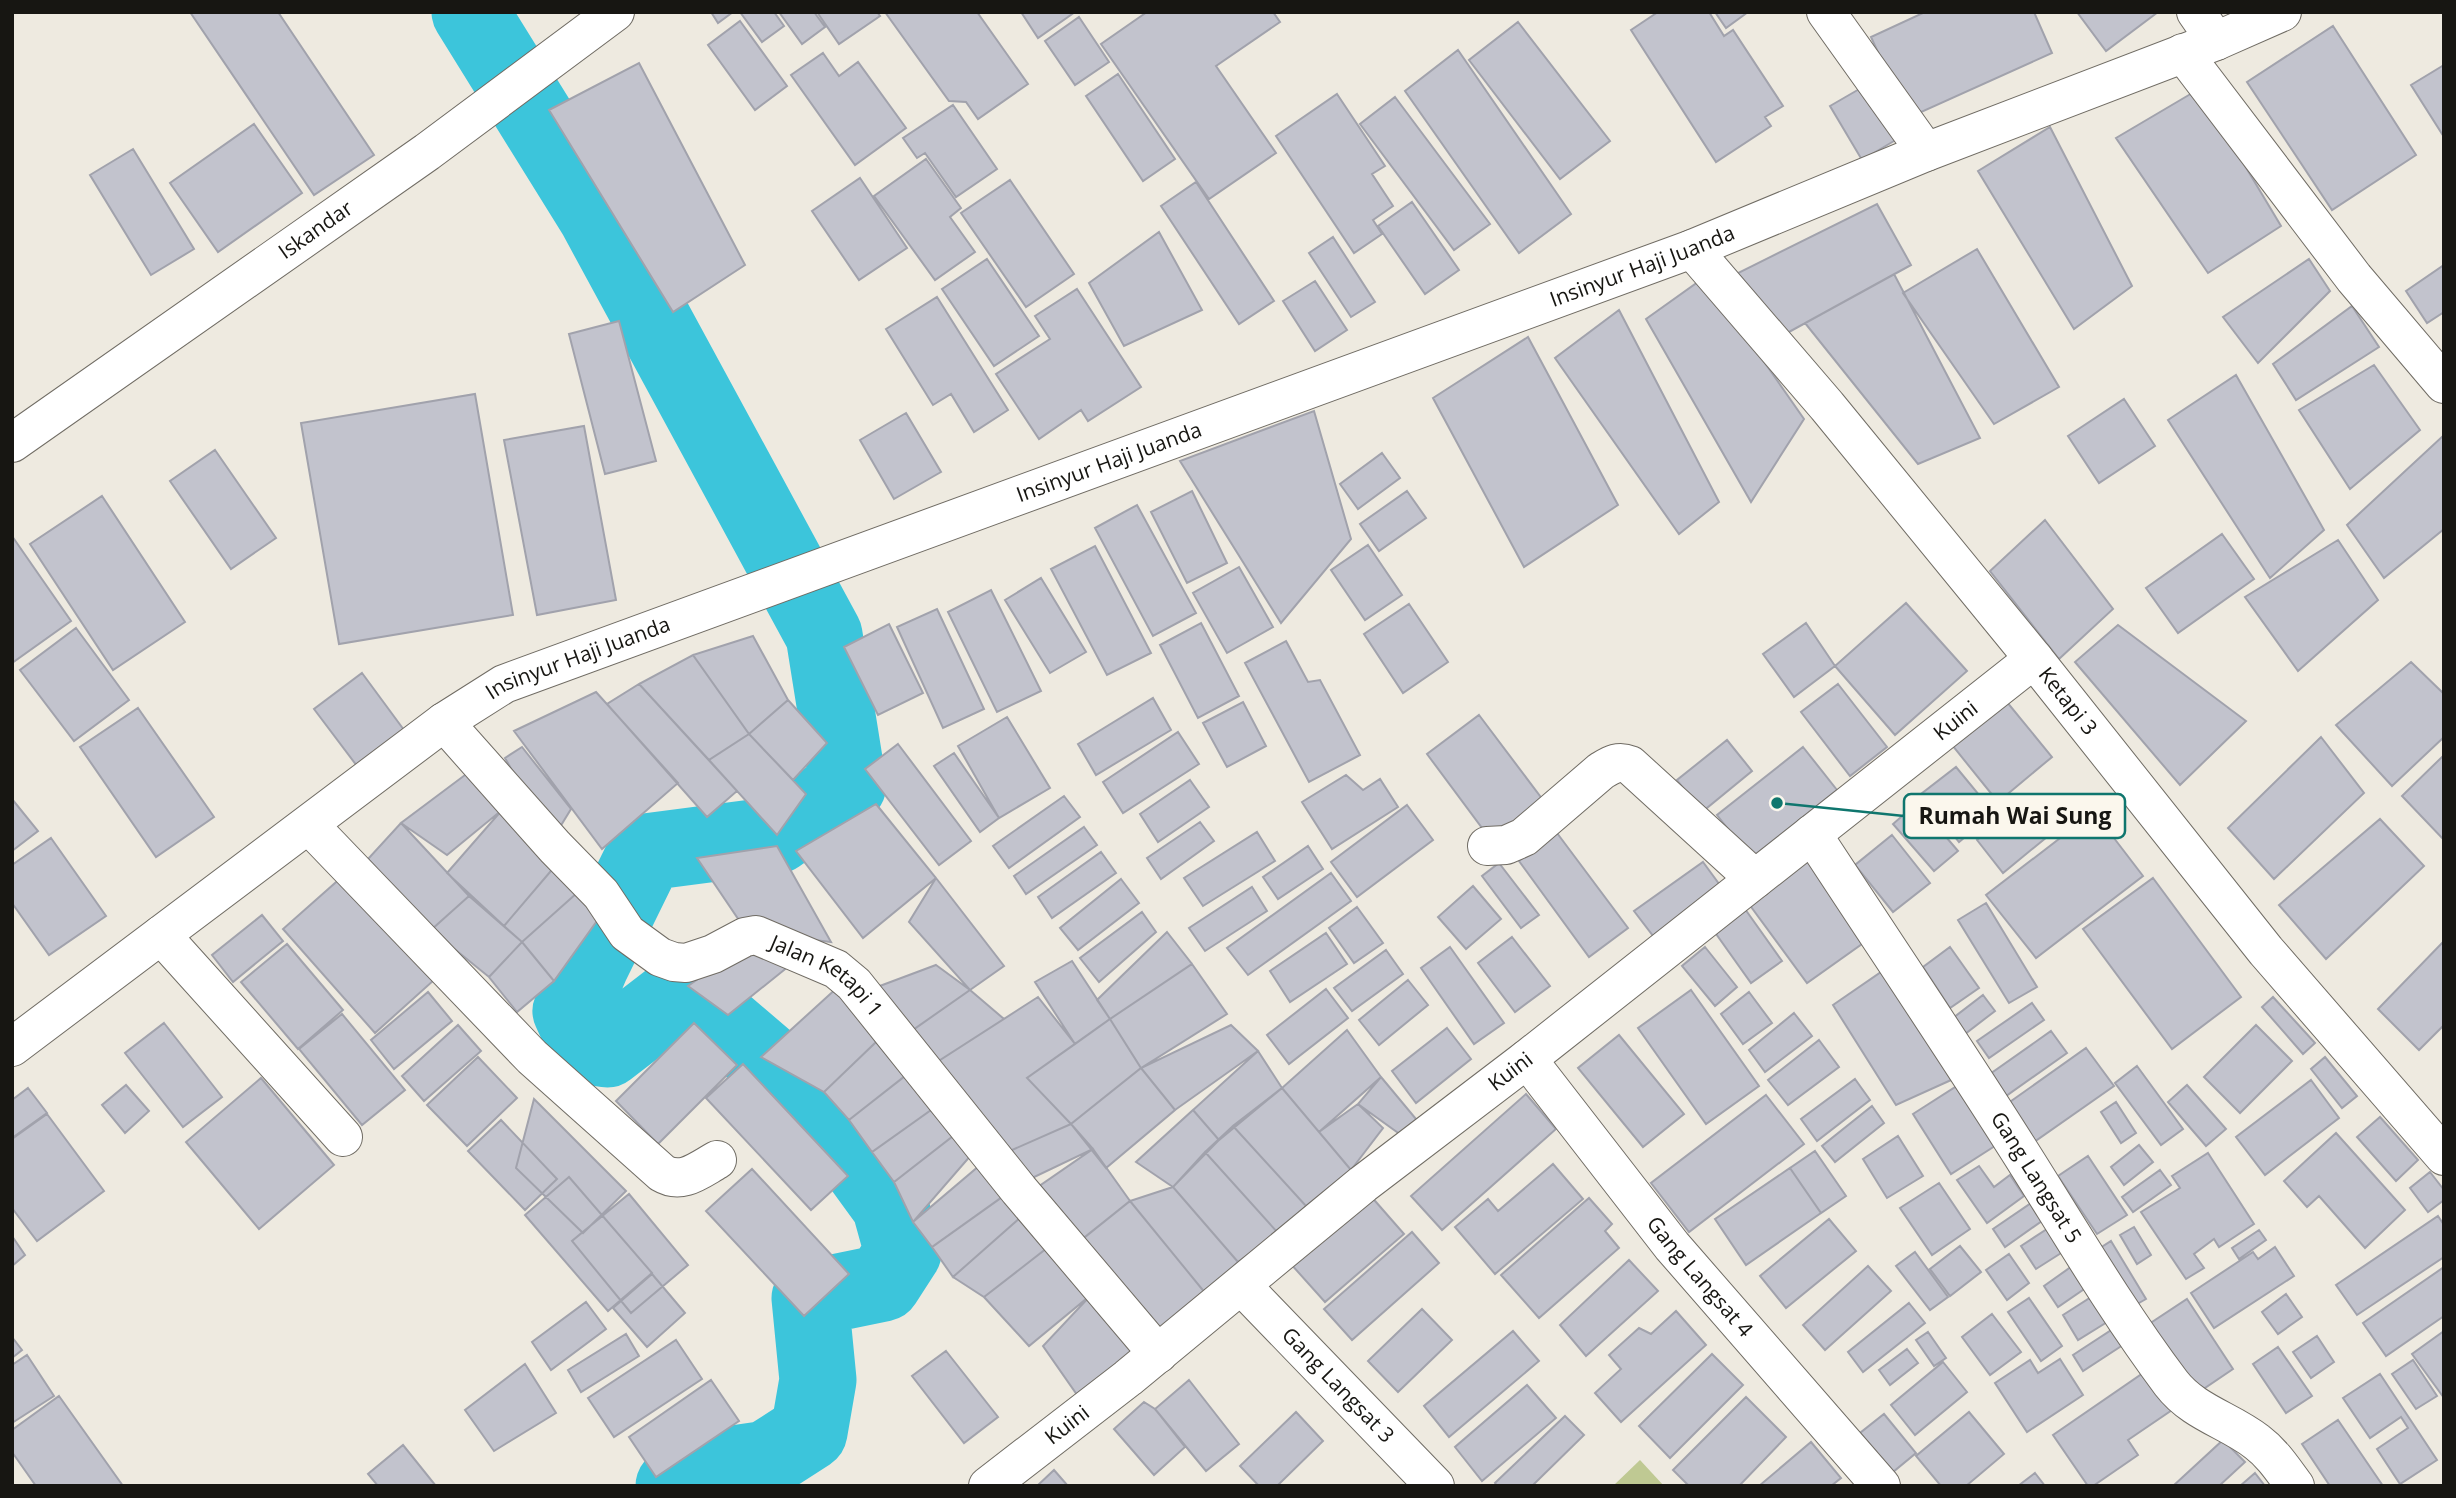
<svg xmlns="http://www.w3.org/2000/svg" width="2456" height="1498" viewBox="0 0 2456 1498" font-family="'Open Sans',sans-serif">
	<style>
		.green { fill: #bfc993 }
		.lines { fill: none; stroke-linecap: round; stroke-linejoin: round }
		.river { stroke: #3cc5db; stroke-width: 77 }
		.building { fill: #c2c3cd; stroke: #a1a2ac; stroke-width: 2 }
		.minor-casing { stroke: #706c64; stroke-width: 40 }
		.tertiary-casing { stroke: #706c64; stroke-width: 40 }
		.minor { stroke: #fff; stroke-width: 38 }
		.tertiary { stroke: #fff; stroke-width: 38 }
		.labels { text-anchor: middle; stroke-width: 6; stroke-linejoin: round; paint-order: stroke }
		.street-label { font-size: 21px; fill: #171612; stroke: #fbf7ed }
		.leader { fill: none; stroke: #0f766e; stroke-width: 2.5 }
		.callout-dot { fill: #0f766e; stroke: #fbf7ed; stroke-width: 2.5 }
		.callout { fill: #fbf7ed; stroke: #0f766e; stroke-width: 2.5 }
		.callout-label { font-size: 23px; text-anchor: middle; font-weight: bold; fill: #171612 }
	</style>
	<rect width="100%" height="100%" fill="#eeeae0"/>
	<path class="green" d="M1640 1460 1664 1486H1613Z"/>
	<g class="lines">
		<path class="river" d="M470 12 596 215 824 635 848 785 777 835 646 852 591 964 571 1011 587 1046 607 1049 668 1002 699 1003 775 1068 831 1124 890 1205 903 1252 883 1283 810 1298 818 1380 809 1432 767 1459 712 1467 674 1486"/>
	</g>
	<path class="building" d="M190 12H278L374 155 314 195Z
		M711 12H733L718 23Z
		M740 12H774L784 26 762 42Z
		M779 12H814L825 27 802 44Z
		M817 12H877L880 16 839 44Z
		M885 12H977L1028 84 978 119 966 102 949 101Z
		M1021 12H1075L1038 38Z
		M1147 12H1273L1280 22 1216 66 1276 153 1209 199 1101 44Z
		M1658 12H1709L1724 36 1733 30 1783 106 1765 117 1771 126 1716 162 1631 30Z
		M1715 12H1748L1726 28Z
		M1925 12H2034L2052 53 1908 118 1871 37Z
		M2077 12H2158L2106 51Z
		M1079 17 1109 62 1075 85 1045 41Z
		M740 21 787 86 755 110 708 45Z
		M1518 22 1610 141 1560 179 1469 60Z
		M2333 26 2416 155 2332 210 2247 82Z
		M1458 50 1571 214 1519 253 1405 91Z
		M823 53 839 76 858 62 906 128 855 165 791 75Z
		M639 63 745 265 673 312 549 110Z
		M2444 65V137L2411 85Z
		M1118 74 1175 159 1143 181 1086 96Z
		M1868 84 1899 138 1862 160 1830 106Z
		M2199 89 2281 226 2208 273 2116 138Z
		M1337 94 1385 166 1372 174 1393 206 1373 220 1382 234 1354 253 1276 136Z
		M1395 97 1490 224 1454 250 1360 124Z
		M953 105 997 169 956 197 925 153 917 158 903 138Z
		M254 124 302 193 218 252 170 183Z
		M2050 127 2132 286 2074 329 1978 171Z
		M133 149 194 249 151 275 90 175Z
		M926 159 961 208 950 217 975 252 935 280 874 196Z
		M860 178 907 248 859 280 812 211Z
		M1010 180 1074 274 1026 307 961 213Z
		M1196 182 1274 301 1239 324 1161 206Z
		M1412 202 1459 270 1425 294 1378 226Z
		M1877 204 1911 265 1778 338 1730 277Z
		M1159 232 1202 310 1124 346 1089 283Z
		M1333 237 1375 302 1351 317 1309 253Z
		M1977 249 2059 387 1994 424 1903 293Z
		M987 259 1039 336 994 366 942 289Z
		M2309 259 2330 291 2258 363 2223 317Z
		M2444 265V312L2427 323 2406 291Z
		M1894 274 1980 438 1918 464 1805 323Z
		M1705 277 1804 419 1751 502 1646 319Z
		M1315 281 1347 330 1315 351 1283 301Z
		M1077 289 1141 387 1088 421 1081 410 1039 439 996 374 1050 339 1035 316Z
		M937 297 1008 410 974 432 951 394 933 405 886 329Z
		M2352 306 2379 347 2296 400 2273 364Z
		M1619 310 1719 502 1679 534 1555 358Z
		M619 321 656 461 605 474 569 334Z
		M1528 337 1618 505 1524 567 1433 398Z
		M2374 365 2420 430 2350 489 2299 410Z
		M2236 375 2324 530 2270 578 2168 420Z
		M475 394 513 615 339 644 301 423Z
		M2124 399 2155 446 2099 483 2068 436Z
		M1314 411 1351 539 1281 623 1180 461Z
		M906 413 941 472 894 499 860 440Z
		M584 426 616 600 537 615 504 440Z
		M2444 435V529L2384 578 2347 525Z
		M215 450 276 538 231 569 170 481Z
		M1382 453 1400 478 1358 509 1340 484Z
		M1192 491 1227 563 1187 583 1151 512Z
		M1407 491 1426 518 1379 551 1360 524Z
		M102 496 185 622 113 670 30 544Z
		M1137 505 1196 613 1153 636 1095 528Z
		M2045 520 2113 609 2059 659 1990 571Z
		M2222 534 2254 579 2178 633 2146 588Z
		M12 536 71 621 12 663Z
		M2338 540 2378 600 2298 671 2245 597Z
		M1368 545 1402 595 1365 620 1331 570Z
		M1095 546 1151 653 1107 675 1051 569Z
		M1239 567 1273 627 1227 653 1193 593Z
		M1041 578 1086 652 1050 673 1005 600Z
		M991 590 1041 691 997 712 948 612Z
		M1906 603 1967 671 1895 735 1835 666Z
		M1409 604 1448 662 1403 693 1364 634Z
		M937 609 984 709 943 728 897 627Z
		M1201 623 1239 696 1198 718 1160 645Z
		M1806 623 1835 666 1794 697 1763 654Z
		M889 624 923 693 878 715 844 647Z
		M2118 625 2246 721 2180 785 2075 662Z
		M76 628 129 700 74 741 20 670Z
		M753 636 788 700 749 734 693 655Z
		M1286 641 1308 682 1320 680 1360 755 1309 782 1245 663Z
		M693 655 749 734 709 760 639 684Z
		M2411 662 2444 694V737L2392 786 2336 725Z
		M362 673 404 730 357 766 314 709Z
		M639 684 737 791 707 817 607 704Z
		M1838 684 1887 747 1850 776 1801 712Z
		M596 692 678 783 602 849 514 731Z
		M2002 696 2052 757 1998 802 1948 740Z
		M1153 698 1171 730 1096 775 1078 744Z
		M788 700 827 743 793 780 749 734Z
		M1243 702 1266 746 1227 767 1203 723Z
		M138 708 214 817 156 857 80 747Z
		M1479 715 1543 800 1491 840 1427 754Z
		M1007 717 1050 788 999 818 958 746Z
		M1178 732 1199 764 1123 813 1103 782Z
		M749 734 806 794 777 835 709 760Z
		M2321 737 2364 793 2274 879 2228 828Z
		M1727 740 1752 771 1702 812 1677 780Z
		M898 744 971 841 939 865 865 769Z
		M522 747 571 809 552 840 505 758Z
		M1803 747 1837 790 1751 858 1717 815Z
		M954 753 999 818 980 832 934 766Z
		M2444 755V840L2402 796Z
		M1956 767 1994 813 1959 842 1921 794Z
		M469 772 502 810 447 855 401 823Z
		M1346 775 1363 790 1380 779 1398 807 1332 849 1302 802Z
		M1190 780 1209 807 1158 842 1140 814Z
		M1064 796 1080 817 1009 868 993 846Z
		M12 799 38 831 12 851Z
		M2026 799 2053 832 2003 873 1977 840Z
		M1917 803 1958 851 1934 871 1893 824Z
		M876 804 936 878 863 938 796 851Z
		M1407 805 1433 840 1357 897 1331 862Z
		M502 810 556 865 504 926 447 873Z
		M2094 812 2143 876 2036 958 1986 895Z
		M2380 819 2424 866 2326 959 2279 905Z
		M1200 822 1214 841 1161 879 1147 858Z
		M401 823 469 896 431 930 368 859Z
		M1084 827 1097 845 1026 894 1014 876Z
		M1257 832 1275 861 1203 906 1184 878Z
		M1557 833 1628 928 1589 957 1519 861Z
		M1892 835 1930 883 1893 912 1855 865Z
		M51 838 106 916 49 955 12 903V865Z
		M777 846 831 942 747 932 697 858Z
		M1308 846 1323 869 1278 899 1263 877Z
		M1101 852 1116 873 1052 918 1038 897Z
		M1806 853 1869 939 1807 983 1746 900Z
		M1703 862 1725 892 1657 941 1634 911Z
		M1499 863 1539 915 1521 928 1482 876Z
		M556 865 587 884 522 942 504 926Z
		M1331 873 1351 901 1248 975 1227 948Z
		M343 876 434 980 375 1033 283 929Z
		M936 878 1004 966 970 990 909 922Z
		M2153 878 2241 997 2172 1049 2083 929Z
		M1121 879 1139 903 1078 950 1060 928Z
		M587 884 599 918 554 981 522 942Z
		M1473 886 1501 919 1466 949 1438 917Z
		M1252 887 1267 911 1205 951 1189 928Z
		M469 896 522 942 489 977 431 930Z
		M1986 903 2037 987 2009 1003 1958 920Z
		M1357 907 1383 943 1354 963 1329 928Z
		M1745 909 1782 961 1751 983 1714 931Z
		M1142 912 1156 932 1099 982 1080 958Z
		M262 915 283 941 233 982 212 955Z
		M1167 932 1192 964 1110 1019 1097 1000Z
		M1326 933 1347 964 1290 1002 1270 971Z
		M758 937 789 966 728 1015 688 986Z
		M1512 937 1550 986 1515 1012 1478 963Z
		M2444 941V1025L2419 1050 2378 1009Z
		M522 942 554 981 517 1012 489 977Z
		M287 944 343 1010 298 1049 241 982Z
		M1450 947 1504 1023 1474 1044 1421 968Z
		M1705 947 1737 987 1715 1006 1682 966Z
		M1950 947 1979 988 1950 1008 1923 967Z
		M1386 950 1403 974 1352 1011 1334 988Z
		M1072 961 1110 1019 1075 1044 1035 982Z
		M1192 964 1227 1014 1141 1068 1110 1019Z
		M936 965 970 990 910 1032 877 987Z
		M1884 970 1960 1076 1896 1105 1833 1005Z
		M1408 980 1428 1005 1379 1045 1359 1020Z
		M839 986 876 1042 824 1092 761 1057Z
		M1326 989 1348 1018 1289 1064 1267 1035Z
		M970 990 1004 1019 934 1064 910 1032Z
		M1691 990 1759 1086 1706 1124 1638 1028Z
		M428 992 452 1021 394 1069 371 1040Z
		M1749 992 1772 1023 1743 1044 1721 1014Z
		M1983 995 1995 1011 1965 1034 1953 1018Z
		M1038 997 1075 1044 1027 1078 1071 1124 1003 1154 934 1064Z
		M2273 997 2315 1043 2303 1054 2262 1007Z
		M2032 1003 2044 1020 1989 1058 1977 1041Z
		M1794 1013 1812 1036 1765 1072 1749 1050Z
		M342 1014 405 1090 362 1125 299 1049Z
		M1110 1019 1141 1068 1071 1124 1027 1078Z
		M164 1023 222 1097 183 1127 125 1053Z
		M694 1023 737 1065 658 1144 616 1101Z
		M458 1025 481 1051 424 1101 402 1076Z
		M1231 1025 1258 1051 1175 1110 1141 1068Z
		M2256 1025 2292 1061 2240 1113 2204 1077Z
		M1447 1028 1471 1059 1416 1103 1392 1071Z
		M1347 1030 1381 1077 1319 1132 1282 1088Z
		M2051 1031 2067 1053 2006 1096 1990 1074Z
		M1619 1035 1684 1114 1643 1147 1578 1068Z
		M1819 1040 1839 1067 1788 1105 1768 1080Z
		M876 1042 905 1076 849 1120 824 1092Z
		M2086 1048 2114 1086 2034 1142 2007 1104Z
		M1258 1051 1282 1088 1219 1140 1193 1110Z
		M478 1057 517 1098 467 1146 427 1105Z
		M2325 1057 2357 1096 2342 1108 2311 1069Z
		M743 1064 848 1176 811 1210 706 1098Z
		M2137 1066 2183 1129 2161 1145 2115 1083Z
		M1141 1068 1175 1110 1106 1168 1071 1124Z
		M905 1076 931 1110 872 1152 849 1120Z
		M1381 1077 1426 1131 1401 1135 1358 1104Z
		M261 1078 334 1165 259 1229 186 1142Z
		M1855 1079 1870 1100 1817 1141 1801 1119Z
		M2311 1080 2339 1118 2265 1175 2236 1137Z
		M1960 1084 1998 1144 1951 1174 1913 1114Z
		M126 1085 149 1111 125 1133 102 1105Z
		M2187 1085 2226 1129 2206 1146 2168 1102Z
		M28 1088 47 1113 12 1138V1100Z
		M1282 1088 1351 1170 1306 1206 1233 1126Z
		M1526 1094 1556 1129 1442 1230 1411 1196Z
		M1766 1095 1804 1144 1689 1232 1651 1183Z
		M534 1099 626 1191 583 1233 516 1168Z
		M2116 1102 2136 1133 2121 1143 2101 1112Z
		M1358 1104 1383 1128 1351 1170 1319 1132Z
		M1872 1106 1884 1123 1835 1162 1822 1146Z
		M931 1110 953 1136 894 1182 872 1152Z
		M1193 1110 1219 1140 1173 1187 1136 1162Z
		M47 1114 104 1191 37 1241 12 1208V1139Z
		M2380 1117 2418 1160 2396 1181 2357 1137Z
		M501 1120 557 1179 525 1210 468 1151Z
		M1071 1124 1093 1149 1028 1180 1003 1154Z
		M1233 1126 1306 1206 1278 1233 1205 1152Z
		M2336 1133 2405 1210 2365 1248 2319 1196 2307 1207 2284 1181Z
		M953 1136 972 1154 913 1222 894 1182Z
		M1898 1136 1923 1176 1887 1198 1863 1159Z
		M2139 1145 2153 1162 2124 1185 2111 1167Z
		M1093 1149 1130 1201 1080 1241 1035 1189Z
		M1815 1151 1846 1196 1821 1213 1790 1168Z
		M1205 1152 1278 1233 1238 1262 1173 1187Z
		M2208 1153 2254 1224 2219 1247 2214 1239 2194 1254 2204 1268 2186 1279 2141 1212 2180 1188 2172 1176Z
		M2088 1156 2127 1215 2097 1234 2058 1176Z
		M1553 1164 1583 1199 1495 1274 1455 1227 1488 1199 1498 1211Z
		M979 1166 1005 1195 932 1247 913 1222Z
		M1979 1166 1994 1187 2010 1175 2024 1196 1987 1223 1957 1180Z
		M1790 1168 1821 1213 1746 1265 1715 1219Z
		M752 1169 849 1274 804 1316 706 1211Z
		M2160 1170 2171 1185 2133 1212 2122 1197Z
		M2430 1172 2444 1190V1200L2428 1212 2410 1188Z
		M569 1177 652 1273 608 1311 525 1215Z
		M1939 1183 1970 1229 1932 1255 1900 1208Z
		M1173 1187 1238 1262 1206 1294 1130 1201Z
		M629 1194 688 1265 631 1313 572 1241Z
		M1369 1194 1404 1234 1325 1302 1290 1263Z
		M1005 1195 1021 1217 953 1277 932 1247Z
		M1589 1198 1612 1224 1605 1231 1619 1248 1539 1318 1501 1275Z
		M2037 1199 2049 1216 2005 1247 1993 1229Z
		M1130 1201 1206 1294 1162 1334 1080 1241Z
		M2438 1216 2444 1225V1257L2357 1315 2336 1285Z
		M1021 1217 1051 1245 984 1297 953 1277Z
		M1829 1219 1856 1251 1786 1308 1760 1276Z
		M2053 1225 2069 1248 2036 1269 2021 1246Z
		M2134 1227 2151 1255 2137 1264 2120 1235Z
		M2259 1230 2266 1240 2239 1259 2232 1248Z
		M1412 1232 1439 1263 1352 1340 1324 1309Z
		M12 1236 25 1255 12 1266Z
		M2111 1241 2146 1299 2132 1307 2097 1250Z
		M1051 1245 1092 1294 1029 1346 984 1297Z
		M1960 1246 1981 1272 1950 1296 1930 1269Z
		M2275 1247 2294 1276 2214 1328 2191 1293 2253 1252 2258 1259Z
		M1915 1252 1948 1297 1930 1310 1896 1266Z
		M2009 1254 2029 1283 2007 1300 1986 1270Z
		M1629 1260 1658 1291 1586 1356 1560 1325Z
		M2075 1264 2090 1285 2058 1307 2044 1286Z
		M1868 1266 1891 1291 1825 1350 1803 1325Z
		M2444 1267V1316L2386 1356 2363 1323Z
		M652 1274 685 1313 647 1347 613 1308Z
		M1092 1294 1146 1353 1080 1399 1043 1346Z
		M2096 1294 2112 1319 2078 1340 2063 1315Z
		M2286 1294 2302 1317 2278 1334 2262 1312Z
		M2029 1298 2062 1346 2041 1361 2008 1312Z
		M2187 1299 2233 1369 2193 1396 2146 1326Z
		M586 1302 606 1329 551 1370 532 1342Z
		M1909 1303 1925 1323 1863 1372 1848 1352Z
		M1422 1309 1452 1340 1398 1392 1368 1361Z
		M1676 1311 1706 1345 1621 1422 1595 1393 1621 1369 1609 1355 1639 1328 1651 1334Z
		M1992 1314 2021 1352 1990 1375 1962 1337Z
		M2116 1327 2126 1343 2083 1371 2073 1355Z
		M1513 1331 1539 1361 1449 1437 1424 1406Z
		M2444 1331V1398L2412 1354Z
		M1928 1332 1946 1358 1934 1366 1916 1340Z
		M626 1334 639 1356 581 1392 568 1370Z
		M2317 1336 2334 1362 2311 1378 2293 1352Z
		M12 1337 22 1350 12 1358Z
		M676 1340 702 1379 614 1437 588 1398Z
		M2278 1347 2312 1396 2286 1413 2253 1364Z
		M1907 1349 1918 1363 1890 1385 1879 1370Z
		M946 1351 998 1417 964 1443 912 1376Z
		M1712 1354 1743 1385 1670 1458 1639 1426Z
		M27 1355 54 1396 12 1423V1365Z
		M2060 1359 2083 1395 2027 1432 1995 1383 2030 1360 2038 1373Z
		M2413 1360 2437 1396 2416 1409 2392 1374Z
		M1943 1362 1967 1392 1915 1435 1891 1405Z
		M525 1364 556 1413 494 1451 465 1410Z
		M2149 1369 2175 1408 2128 1440 2138 1455 2093 1486H2088L2053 1435Z
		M2380 1374 2437 1460 2400 1484 2377 1449 2408 1428 2401 1417 2370 1438 2343 1398Z
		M711 1380 739 1421 656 1477 629 1437Z
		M1189 1380 1239 1444 1206 1471 1155 1409Z
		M1527 1385 1556 1418 1482 1481 1455 1447Z
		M59 1396 123 1486H36L12 1452V1430Z
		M1746 1397 1786 1437 1739 1486H1689L1673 1470Z
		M1144 1402 1155 1409 1185 1447 1154 1475 1114 1429Z
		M1296 1412 1323 1441 1277 1486H1259L1240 1466Z
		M1969 1412 2004 1454 1966 1486H1941L1916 1456Z
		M1884 1414 1916 1453 1893 1472 1860 1433Z
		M1565 1416 1584 1435 1532 1486H1497L1495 1483Z
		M2338 1420 2383 1486H2330L2302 1444Z
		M2223 1440 2245 1462 2219 1486H2173Z
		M1811 1442 1841 1478 1831 1486H1759Z
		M403 1445 436 1486H378L368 1474Z
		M1054 1470 1068 1486H1037Z
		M2035 1473 2045 1486H2018Z
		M2255 1473 2265 1486H2240Z"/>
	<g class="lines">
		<defs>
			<g id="minor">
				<path d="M1826 12 1926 152"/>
				<path d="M2196 12 2216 41"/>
				<path d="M2183 53 2354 278 2444 384"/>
				<path id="s1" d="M1692 249 1827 406 2034 659 2266 951 2444 1156"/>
				<path id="s2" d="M12 443 427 152 615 12"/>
				<path id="s3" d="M444 722 555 847 601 894 627 933 660 957 674 962 686 963 713 954 745 937 756 935 836 969 854 984 1019 1190 1158 1354"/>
				<path d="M309 825 532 1057 662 1173C682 1185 699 1170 717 1160"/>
				<path id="s4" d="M1812 834C1880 938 1949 1040 2015 1144 2066 1224 2114 1307 2171 1383 2194 1413 2229 1420 2257 1442 2273 1454 2283 1470 2295 1486"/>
				<path d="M1487 846 1506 845 1524 837 1601 771C1611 765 1618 760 1630 765L1755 879"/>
				<path d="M161 935 343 1137"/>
				<path id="s5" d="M1527 1059 1672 1246 1881 1486"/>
				<path id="s6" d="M1242 1286 1435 1486"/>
				<path id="s7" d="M988 1486 1128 1378 1363 1184 1527 1059 2034 659"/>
			</g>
			<g id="tertiary">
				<path id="s8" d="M12 1047 444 722 504 684 1692 249 1926 152 2216 41 2282 12"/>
			</g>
		</defs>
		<use href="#minor" class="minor-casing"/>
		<use href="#tertiary" class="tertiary-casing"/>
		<use href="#minor" class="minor"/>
		<use href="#tertiary" class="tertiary"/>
	</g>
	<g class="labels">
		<g class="street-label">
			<text dy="7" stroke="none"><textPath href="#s2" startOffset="371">Iskandar</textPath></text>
			<text dy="7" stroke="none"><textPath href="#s8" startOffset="1824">Insinyur Haji Juanda</textPath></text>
			<text dy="7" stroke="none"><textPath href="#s8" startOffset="1256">Insinyur Haji Juanda</textPath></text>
			<text dy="7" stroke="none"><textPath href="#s8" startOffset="690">Insinyur Haji Juanda</textPath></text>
			<text dy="7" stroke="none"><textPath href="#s1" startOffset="588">Ketapi 3</textPath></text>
			<text dy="7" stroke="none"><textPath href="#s7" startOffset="1234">Kuini</textPath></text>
			<text dy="7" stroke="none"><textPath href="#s3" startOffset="506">Jalan Ketapi 1</textPath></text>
			<text dy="7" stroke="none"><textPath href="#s7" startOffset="667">Kuini</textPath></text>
			<text dy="7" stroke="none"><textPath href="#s4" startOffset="410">Gang Langsat 5</textPath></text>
			<text dy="7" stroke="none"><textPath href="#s5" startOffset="278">Gang Langsat 4</textPath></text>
			<text dy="7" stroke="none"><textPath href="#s6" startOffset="138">Gang Langsat 3</textPath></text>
			<text dy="7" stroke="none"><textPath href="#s7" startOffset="100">Kuini</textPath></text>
		</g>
	</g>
	<path class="leader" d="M1777 803L1904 816"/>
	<circle class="callout-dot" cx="1777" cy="803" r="7"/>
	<rect class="callout" x="1904" y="794" width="221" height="44" rx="7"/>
	<g class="callout-label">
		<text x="2015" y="824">Rumah Wai Sung</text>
	</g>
	<rect width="2456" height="1498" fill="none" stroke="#171612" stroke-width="28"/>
</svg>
